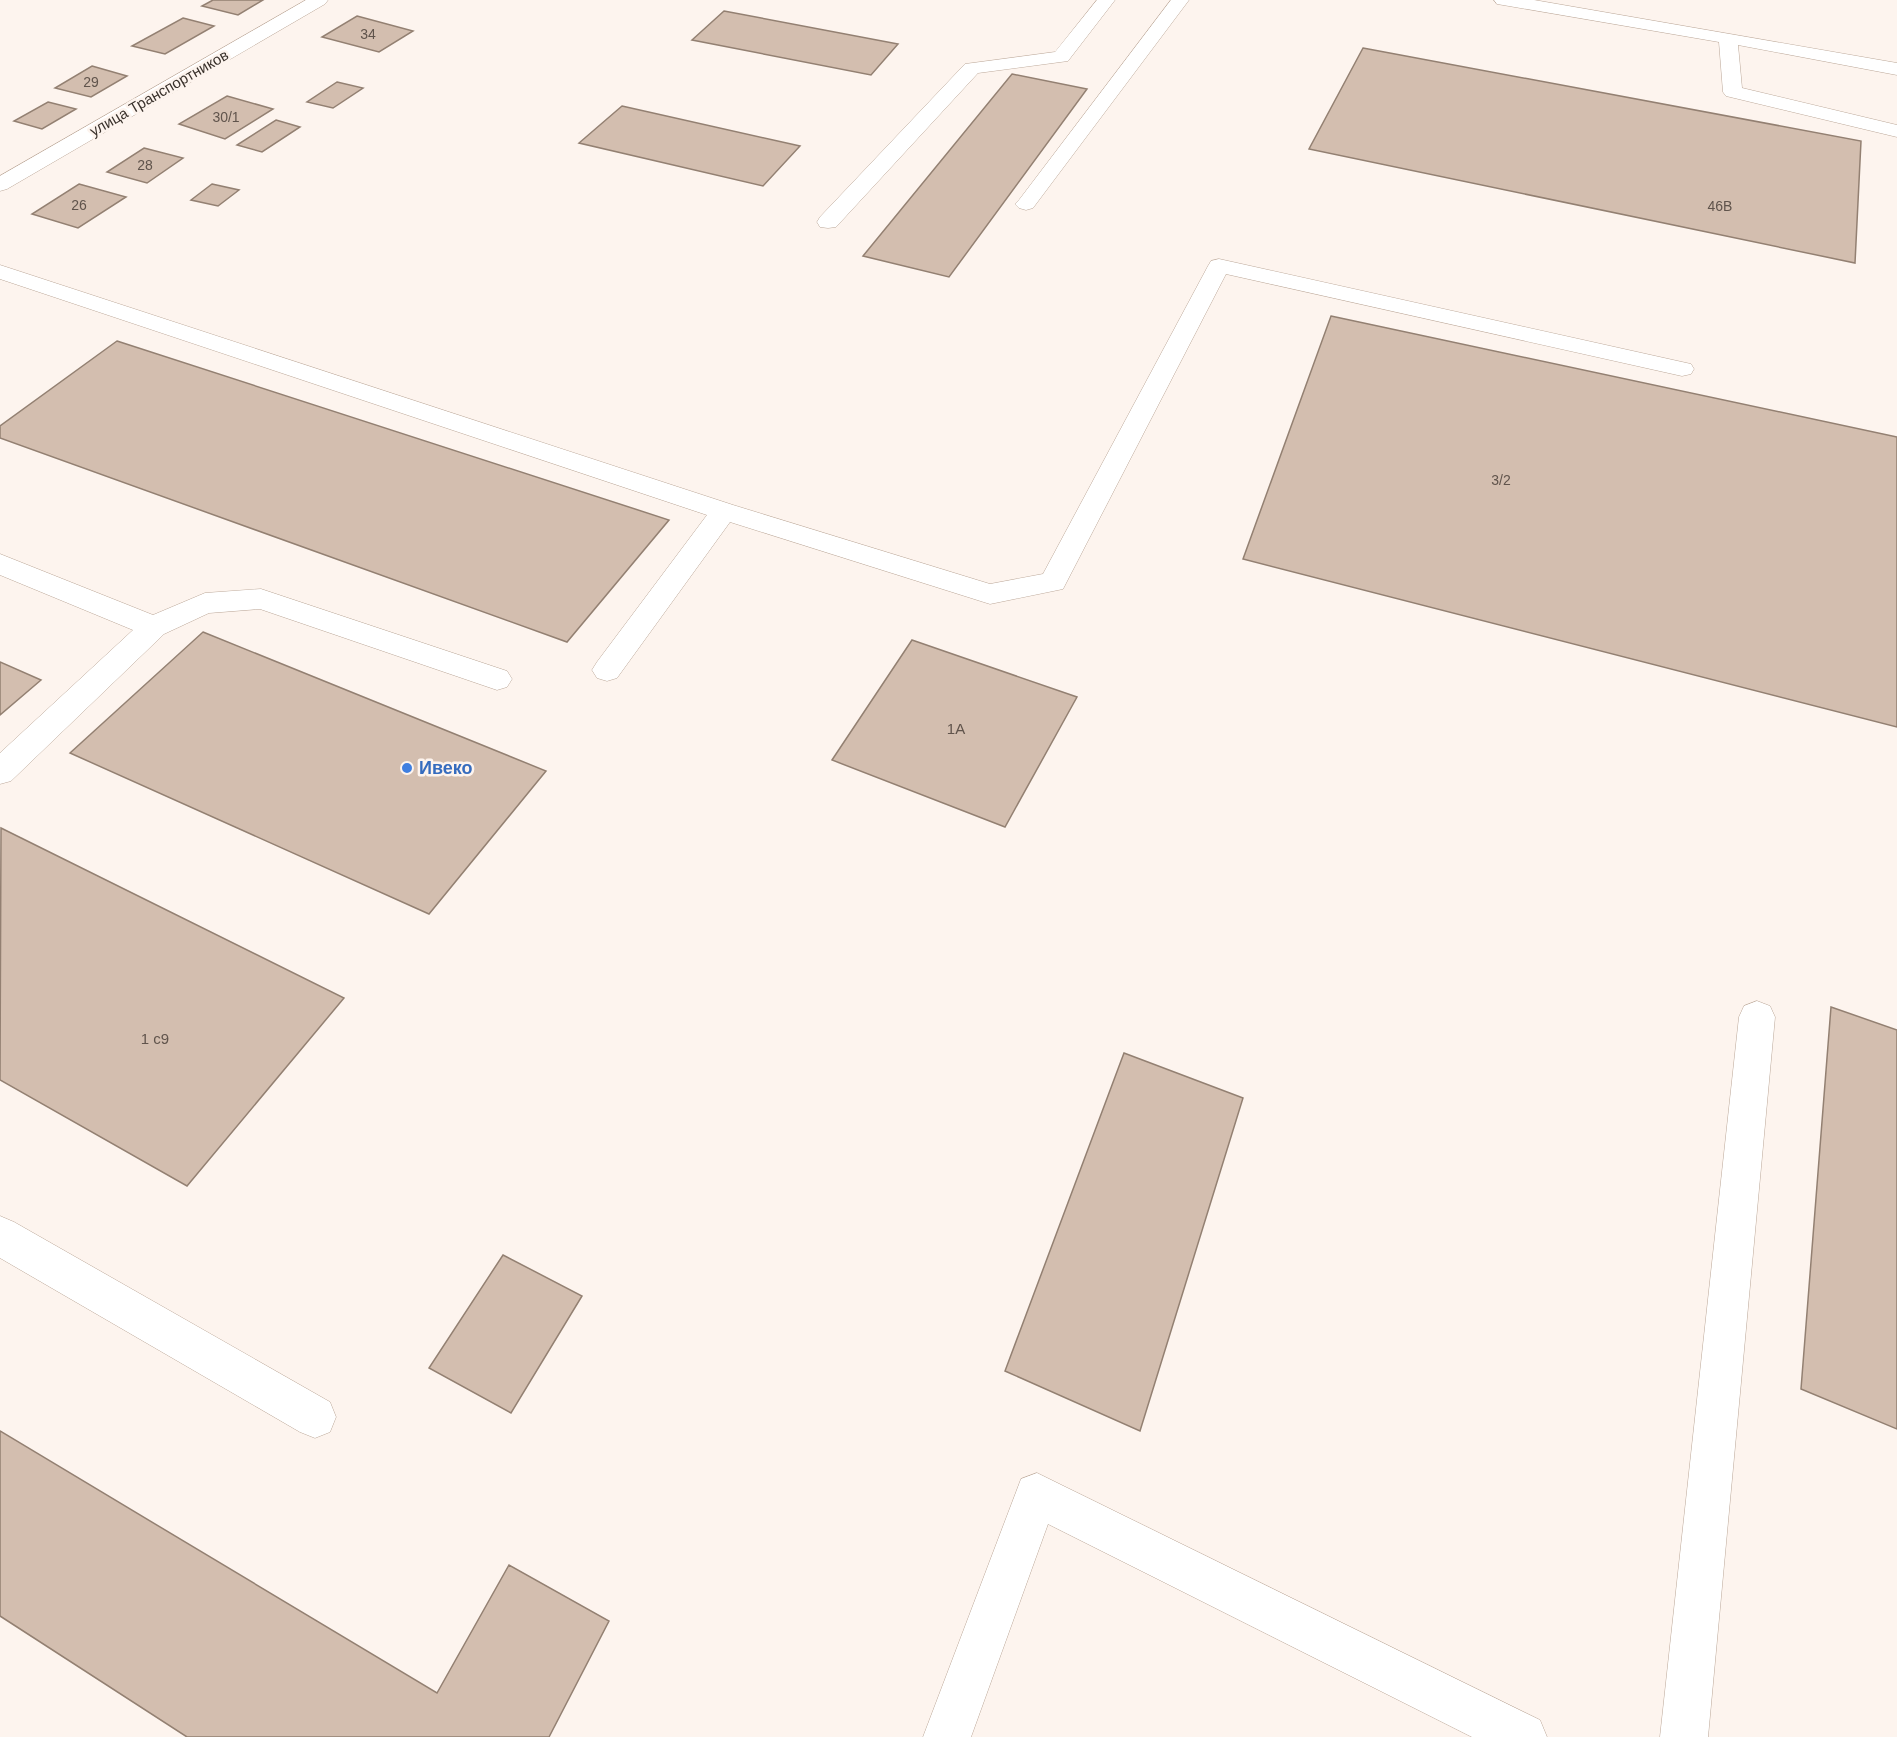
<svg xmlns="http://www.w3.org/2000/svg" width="1897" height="1737" viewBox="0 0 1897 1737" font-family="Helvetica,sans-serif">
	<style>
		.building { fill: #d3beaf; stroke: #938072; stroke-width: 1.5 }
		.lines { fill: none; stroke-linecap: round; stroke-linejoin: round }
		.minor-casing { stroke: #bba798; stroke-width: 1 }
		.minor { fill: #fff; fill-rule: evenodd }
		.shop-dot { fill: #3f7fe0; stroke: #fdf4ee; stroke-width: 2 }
		.labels { text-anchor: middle; stroke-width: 5; stroke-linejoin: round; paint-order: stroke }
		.far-number-label { font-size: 14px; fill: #60544c }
		.far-street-label { font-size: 15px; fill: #39312b; stroke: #fdf4ee }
		.number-label { font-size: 15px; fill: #60544c }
		.shop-label { font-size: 18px; font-weight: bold; fill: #366cbe; stroke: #fdf4ee; text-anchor: start }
	</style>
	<rect width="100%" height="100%" fill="#fdf4ee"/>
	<path class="building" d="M213 0H263L238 15 202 6Z
		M724 11 898 44 871 75 692 40Z
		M357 16 413 31 379 52 322 37Z
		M183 18 214 26 165 54 132 46Z
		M1363 48 1861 141 1855 263 1309 149Z
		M92 66 127 76 91 97 55 88Z
		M1012 74 1087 89 949 277 863 256Z
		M337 82 363 88 333 108 307 102Z
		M227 96 273 109 225 139 179 124Z
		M48 102 76 109 42 129 14 121Z
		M622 106 800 146 763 186 579 143Z
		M276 120 300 127 262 152 237 145Z
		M144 148 183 158 147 183 107 172Z
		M79 184 126 197 78 228 32 214Z
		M212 184 239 190 218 206 191 200Z
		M1331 316 1897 437V727L1243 559Z
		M117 341 669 520 567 642 0 438V426Z
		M203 632 546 771 429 914 70 753Z
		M912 640 1077 697 1005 827 832 760Z
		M0 662 41 680 0 715Z
		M1 828 344 998 187 1186 0 1080Z
		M1831 1007 1897 1030V1429L1801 1389Z
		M1124 1053 1243 1098 1140 1431 1005 1371Z
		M503 1255 582 1296 511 1413 429 1368Z
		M0 1431 437 1693 509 1565 609 1621 549 1737H187L0 1616Z"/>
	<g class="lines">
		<defs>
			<path id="minor" d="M306 0H328L325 4 7 189 0 191V176Z
				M1097 0H1115L1068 61 978 73 836 227 828 228 820 227 817 222 820 217 965 64 1055 52Z
				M1171 0H1189L1033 208 1026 210 1019 208 1015 204 1019 200Z
				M1494 0H1534L1897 63V75L1738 45 1742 88 1897 125V137L1726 96 1723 92 1719 42 1503 5 1497 4Z
				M1219 259 1682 362 1691 364 1694 369 1691 374 1682 376 1226 274 1063 589 990 604 730 522 617 678 607 681 597 678 592 670 597 662 707 515 0 279V265L733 505 990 584 1043 574 1208 266 1211 261Z
				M0 554 153 615 205 593 261 589 507 671 512 679 507 687 497 690 260 609 209 613 164 634 11 781 0 784V753L133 630 0 575Z
				M1757 1001 1770 1006 1775 1017 1708 1737H1660L1739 1017 1744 1006Z
				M0 1216 14 1222 330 1402 336 1417 330 1432 315 1438 300 1432 0 1258Z
				M1037 1473 1540 1720 1547 1737H1472L1048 1524 971 1737H923L1021 1479Z"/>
		</defs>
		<use href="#minor" class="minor-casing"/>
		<use href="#minor" class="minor"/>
	</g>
	<circle class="shop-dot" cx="407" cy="768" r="6"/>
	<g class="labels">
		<g class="far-number-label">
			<text x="368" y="39">34</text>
			<text x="91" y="87">29</text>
			<text x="226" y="122">30/1</text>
			<text x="145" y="170">28</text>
			<text x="79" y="210">26</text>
			<text x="1720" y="211">46В</text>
			<text x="1501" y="485">3/2</text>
		</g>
		<g class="far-street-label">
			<text transform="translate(159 93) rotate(-30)" y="5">улица Транспортников</text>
		</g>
		<g class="number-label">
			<text x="956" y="734">1А</text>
			<text x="155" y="1044">1 с9</text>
		</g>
		<g class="shop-label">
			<text x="419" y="774">Ивеко</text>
		</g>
	</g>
</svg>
